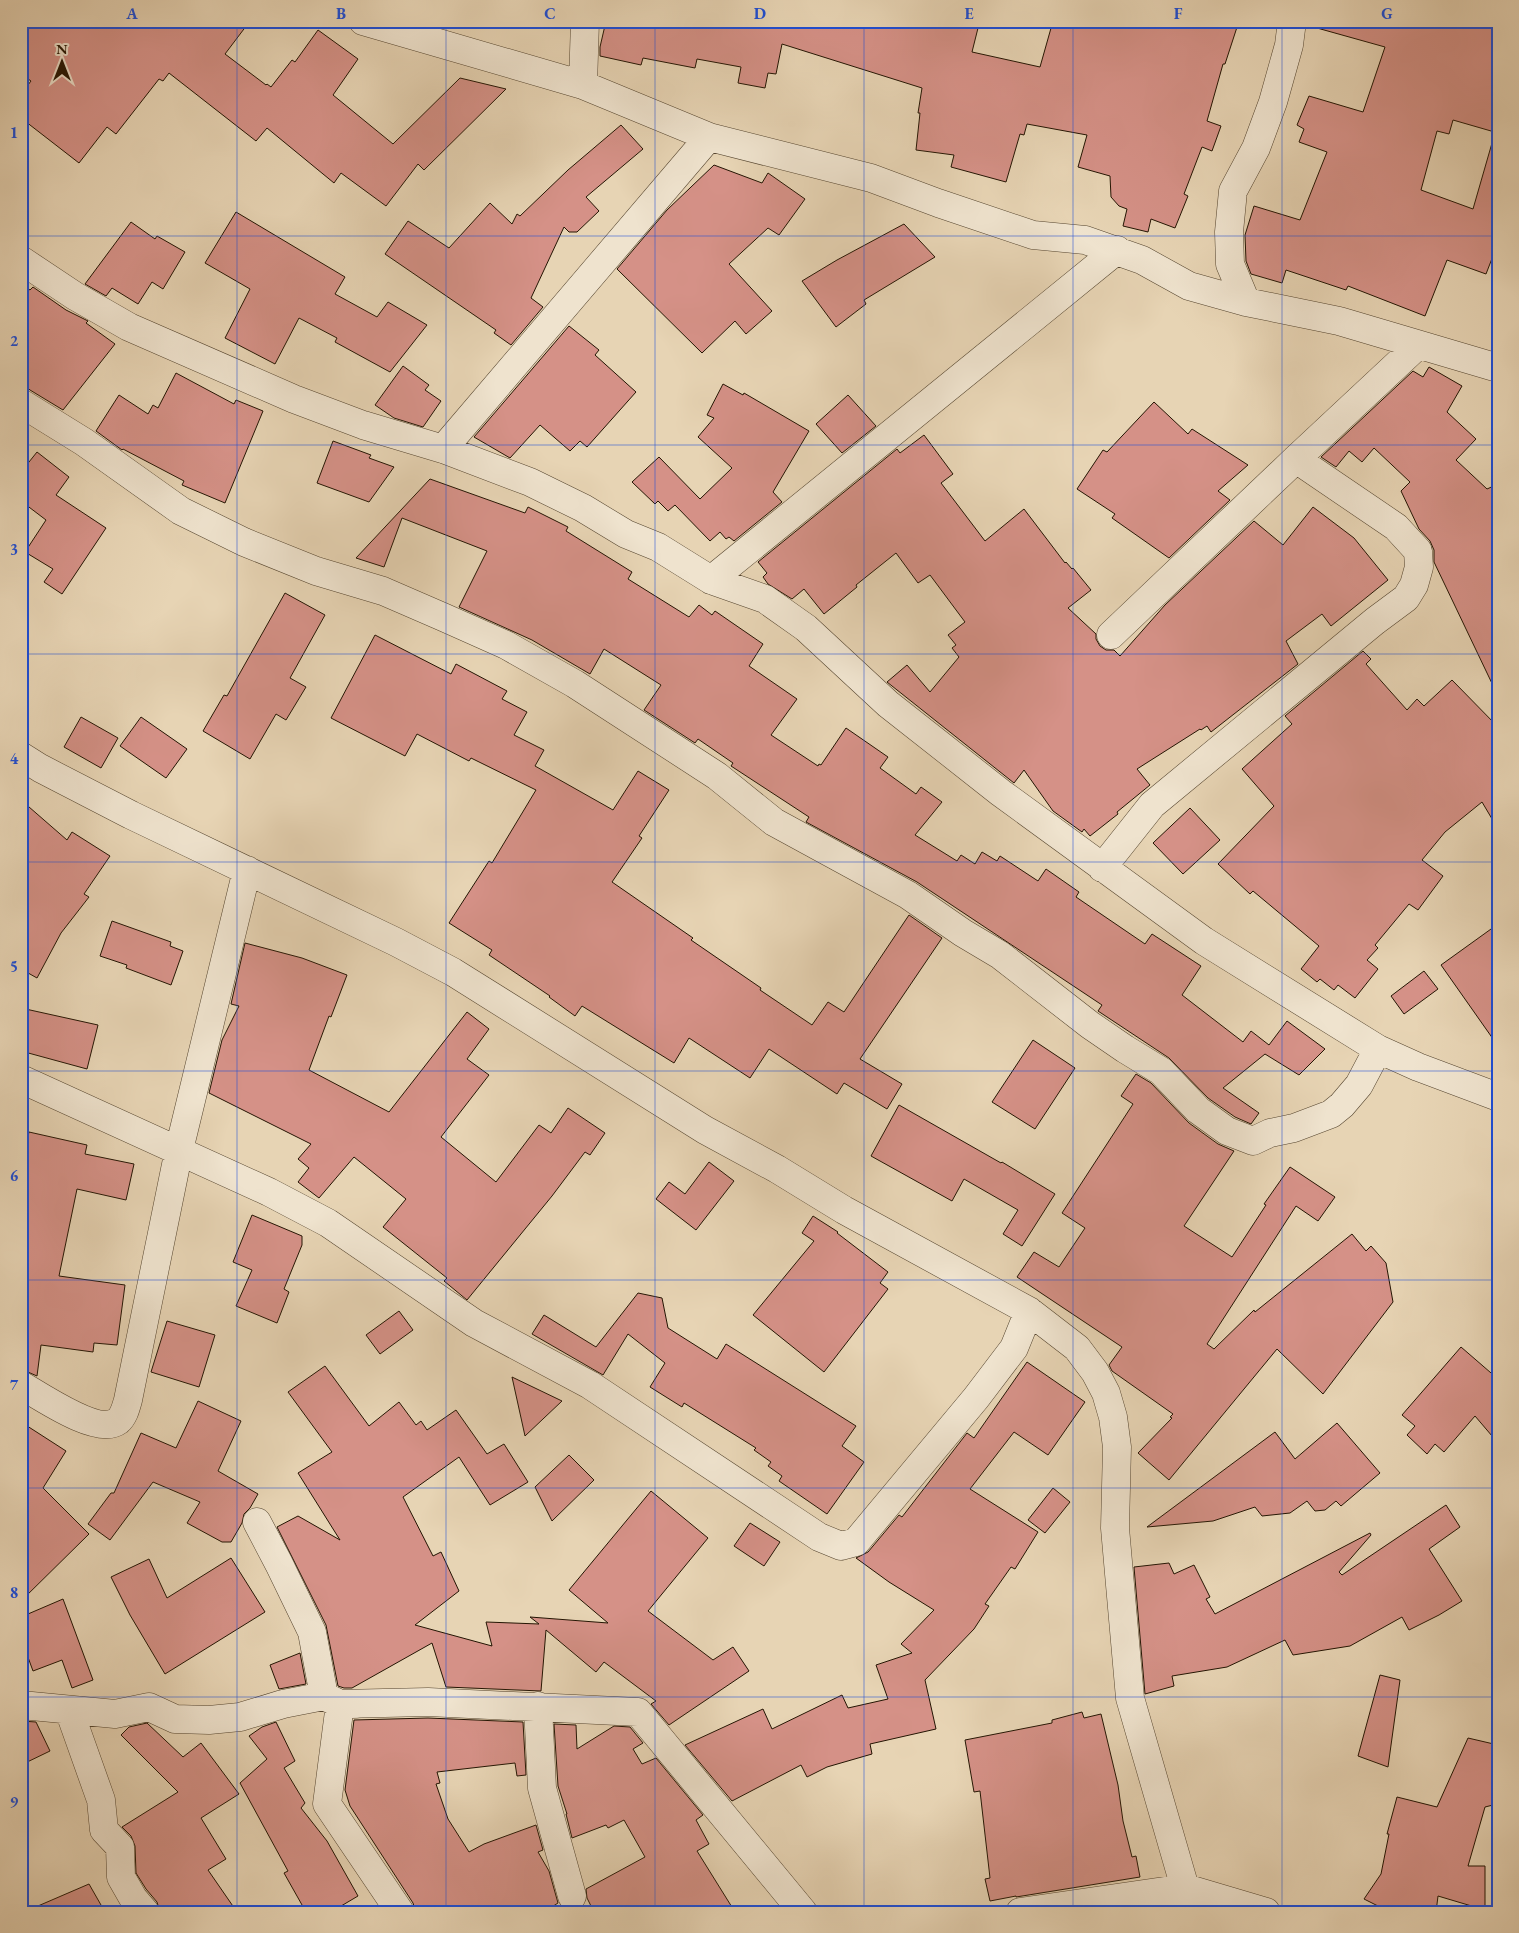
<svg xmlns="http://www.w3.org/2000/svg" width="1519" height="1933" viewBox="0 0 1519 1933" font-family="'EB Garamond',serif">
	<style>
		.building { fill: #d59187; stroke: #241503 }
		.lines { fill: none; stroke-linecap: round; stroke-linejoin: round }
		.minor-casing { stroke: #55452f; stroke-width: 29 }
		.minor { stroke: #efe3ce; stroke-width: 28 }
		.grid { fill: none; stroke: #1d4ed8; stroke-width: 1; stroke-opacity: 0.55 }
		.neatline { fill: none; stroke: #1d4ed8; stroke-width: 2 }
		.grid-label { font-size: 16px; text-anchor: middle; font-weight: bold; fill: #1d4ed8 }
	</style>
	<rect width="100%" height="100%" fill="#e7d4b4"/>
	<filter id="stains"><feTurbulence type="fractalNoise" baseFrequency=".004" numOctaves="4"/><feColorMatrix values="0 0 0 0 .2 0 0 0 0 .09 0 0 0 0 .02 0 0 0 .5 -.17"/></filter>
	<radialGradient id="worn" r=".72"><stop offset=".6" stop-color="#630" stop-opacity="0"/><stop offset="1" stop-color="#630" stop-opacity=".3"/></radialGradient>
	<path class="building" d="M21 21H250L225 54 266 85 267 84 271 87 292 60 295 62 318 30 358 59 333 95 393 144 460 78 506 89 424 170 418 164 386 206 341 173 334 183 267 128 256 141 169 73 163 81 159 79 116 134 107 127 79 163 21 118V94L31 81 21 74Z
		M606 21H950L978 28 972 52 1040 67 1053 21H1239L1225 64H1223L1207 121 1221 126 1212 151 1202 147 1184 194 1188 196 1175 228 1151 219 1148 232 1123 226 1127 209 1119 206 1111 197 1110 176 1078 167 1087 135 1027 124 1024 135 1020 134 1006 182 951 167 954 155 916 150 920 113H918L922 88 782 44 776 74 768 73 765 88 738 83 741 67 697 59 695 68 643 58 641 65 600 56V47Z
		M1318 21H1476L1498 30V133L1453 120 1449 134 1437 131 1421 190 1473 209 1492 143 1498 144V243L1486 274 1447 260 1425 316 1348 286 1346 290 1286 270 1282 283 1251 274 1246 261 1245 235 1254 206 1300 220 1327 152 1299 142 1304 129 1297 125 1309 96 1363 112 1385 47 1317 28Z
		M621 125 643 149 586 197 599 211 577 232H569L564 227 531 298 543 307 511 345 494 333 496 330 385 254 408 221 449 248 490 203 512 224 517 214 520 216 568 170Z
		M714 165 762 183 768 173 805 199 779 235 768 228 729 264 772 311 746 334 735 321 702 353 617 269 667 210Z
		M236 212 345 277 335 294 377 317 388 302 427 325 390 372 335 342 337 338 299 318 275 364 225 338 250 289 205 263Z
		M131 222 155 239 157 236 185 252 163 289 152 282 138 304 112 288 106 296 85 284Z
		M904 224 935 257 864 300 866 304 836 327 802 281 837 260Z
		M21 284 30 290 33 287 66 310 88 321 86 323 115 344 63 410 30 390 21 382Z
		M569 326 599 350 595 355 636 392 587 447 580 441 570 451 540 425 510 458 474 437Z
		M403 366 429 385 425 390 441 401 423 427 394 418 375 405Z
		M1429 367 1462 386 1447 412 1476 439 1456 460 1487 489 1498 484V696L1434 562V550L1430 541 1419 529 1401 491 1410 482 1374 448 1362 462 1349 451 1336 467 1321 457 1413 371 1423 377Z
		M176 373 234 404 236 400 263 411 225 503 182 485 184 481 123 449 122 450 96 431 119 395 148 414 153 405 158 408Z
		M723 384 743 395 744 393 809 431 773 492 782 502 734 541 729 537 726 539 720 532 710 541 675 505 668 511 658 501 655 504 632 482 659 457 700 499 732 468 698 437 714 418 707 415Z
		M848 395 876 426 842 453 816 424Z
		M1154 402 1188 434 1192 429 1248 465 1218 491 1230 500 1169 558 1112 518 1115 514 1077 489 1103 450 1107 452Z
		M924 435 953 474 941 483 985 541 1024 509 1065 563 1066 562 1072 569 1073 568 1091 590 1068 608 1096 634V639L1100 646 1106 650H1114L1120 656 1165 605 1254 521 1283 545 1313 507 1354 538 1388 580 1331 626 1322 614 1286 641 1298 664 1211 732 1207 726 1201 730 1200 729 1137 769 1150 785 1117 812 1118 814 1090 836 1084 829 1082 832 1053 811 1024 770 1014 783 887 682 907 665 930 692 959 657 952 648 956 645 948 635 965 622 930 575 918 583 896 553 856 585 857 587 824 614 804 589 792 599 768 584 763 577 767 573 758 562 897 449 900 453Z
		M333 441 371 455 369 458 394 467 369 502 317 483Z
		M37 452 69 477 56 495 106 528 62 594 44 582 53 569 25 552 46 520 21 501V472Z
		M430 479 525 513 528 507 568 527 566 531 632 572 628 579 689 617 699 605 712 615 715 611 763 644 749 666 797 699 771 735 818 766 819 764 821 765 846 728 888 757 880 768 916 794 921 787 942 802 915 835 957 861 961 855 975 864 982 852 997 861 1000 856 1038 881 1046 869 1079 892 1076 897 1145 944 1152 934 1201 966 1182 995 1243 1042 1251 1031 1269 1045 1287 1021 1325 1049 1299 1075 1265 1054 1223 1088 1259 1113 1251 1124 1235 1117 1208 1098 1169 1058 1098 1011 1102 1005 917 882 806 822 809 817 731 766 733 763 698 739 695 743 644 710 661 685 604 649 590 674 532 640 459 607 487 551 402 518 384 567 356 558Z
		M285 593 325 615 290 678 306 687 286 720 276 714 250 759 203 731 224 695 227 696Z
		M375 635 451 674 456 664 507 691 502 699 527 712 514 735 544 750 535 766 613 810 638 771 669 790 639 836 642 838 612 882 693 938 691 940 761 988 760 990 812 1025 828 1002 844 1012 909 915 942 938 860 1059 902 1084 887 1109 844 1083 837 1094 769 1049 750 1078 689 1038 674 1063 582 1006 575 1016 549 997 550 996 489 955 492 950 449 923 489 861 492 863 536 790 471 758 469 761 417 734 405 756 331 718Z
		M1363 651 1371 659 1366 664 1407 710 1417 699 1424 706 1452 680 1498 727V829L1482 802 1445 832 1422 860 1443 876 1418 910 1409 904 1375 945 1378 948 1367 960 1378 969 1355 998 1338 985 1334 990 1320 979 1317 982 1301 969 1319 946 1253 891 1250 894 1218 864 1274 806 1242 769 1292 724 1285 716Z
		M81 717 118 738 101 768 64 747Z
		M141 717 187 749 166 778 120 746Z
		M21 800 67 840 72 832 110 856 84 894 89 897 61 933 37 978 21 969Z
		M1190 808 1220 840 1183 874 1153 843Z
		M112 921 171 942 170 946 183 951 171 985 126 968 127 965 100 956Z
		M1498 924V1046L1441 965Z
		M245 943 302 958 347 975 331 1017 329 1016 309 1070 389 1112 467 1012 489 1029 467 1059 489 1075 441 1137 496 1182 539 1125 551 1133 568 1108 605 1133 590 1155 585 1152 552 1196 467 1300 444 1281 447 1278 383 1227 406 1199 354 1157 319 1198 298 1182 309 1168 298 1159 311 1144 209 1093 222 1040 239 1006 231 1004Z
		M1424 971 1438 989 1404 1014 1391 996Z
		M21 1008 98 1025 87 1069 21 1051Z
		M1033 1040 1075 1068 1035 1129 992 1102Z
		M1136 1074 1151 1083 1189 1123 1218 1144 1234 1151 1184 1226 1232 1257 1266 1205 1264 1204 1290 1167 1335 1197 1318 1221 1296 1206 1207 1344 1214 1349 1254 1310 1255 1312 1352 1234 1366 1251 1371 1246 1386 1263 1393 1302 1323 1394 1277 1349 1169 1480 1138 1453 1172 1418 1170 1417 1173 1414 1112 1371 1109 1365 1122 1347 1017 1277 1034 1252 1059 1267 1085 1228 1062 1213 1133 1104 1121 1096Z
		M899 1105 1001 1163 1002 1162 1055 1194 1022 1246 1003 1234 1018 1210 964 1179 952 1201 871 1156Z
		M29 1132 87 1145 85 1154 134 1164 126 1200 77 1189 59 1276 125 1285 117 1345 94 1343 93 1352 41 1345 37 1376 21 1369V1166Z
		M709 1162 734 1181 696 1230 656 1199 669 1182 685 1194Z
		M252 1215 302 1236V1245L284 1289 289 1292 277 1323 236 1306 252 1270 233 1262Z
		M813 1216 838 1232 837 1233 888 1272 880 1283 888 1289 824 1372 753 1315 814 1241 802 1233Z
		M638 1293 662 1298 668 1328 717 1359 726 1344 856 1426 842 1446 864 1462 827 1514 779 1481 782 1476 768 1466 771 1462 754 1450 756 1448 684 1403 682 1407 650 1387 665 1363 628 1334 603 1375 532 1334 544 1315 596 1347Z
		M399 1311 413 1330 380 1354 366 1335Z
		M167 1321 215 1335 199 1387 151 1372Z
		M1461 1347 1498 1379V1443L1475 1416 1444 1452 1435 1444 1427 1454 1407 1435 1415 1426 1402 1415Z
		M1027 1362 1085 1402 1048 1455 1014 1432 970 1489 1038 1532 1015 1569 1011 1567 985 1604 989 1606 974 1629 925 1680 936 1729 870 1744 872 1754 827 1767 807 1777 801 1765 732 1801 685 1745 763 1709 772 1729 842 1695 848 1708 888 1699 876 1665 912 1653 901 1644 934 1610 889 1582 856 1558 868 1552 899 1515 902 1517 967 1433 974 1438Z
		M325 1366 369 1426 399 1402 416 1425 421 1421 427 1430 456 1410 487 1454 504 1444 528 1482 490 1505 459 1457 403 1497 433 1556 441 1552 459 1591 415 1625 492 1646 486 1622 539 1624 530 1617 608 1623 569 1590 651 1491 708 1538 648 1611 713 1660 733 1647 749 1671 669 1725 651 1704 656 1701 604 1662 596 1672 546 1630 541 1691 446 1687 432 1643 352 1688H344L338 1686 326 1625 277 1527 298 1516 340 1540 298 1473 332 1452 288 1392Z
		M512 1377 562 1401 525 1436Z
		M198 1401 241 1421 218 1471 258 1494 250 1508 244 1514 242 1523 231 1542H222L187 1523 200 1502 153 1482 110 1540 88 1524 111 1493H114L141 1433 176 1448Z
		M21 1422 66 1451 43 1488 89 1534 21 1601Z
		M1337 1423 1380 1473 1341 1506 1336 1501 1325 1510 1315 1511 1307 1501 1290 1513 1262 1516 1255 1507 1213 1521 1147 1527 1275 1432 1295 1459Z
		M569 1455 594 1480 552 1521 535 1487Z
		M1053 1488 1070 1502 1045 1533 1028 1520Z
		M1446 1505 1460 1527 1429 1549 1462 1601 1439 1615 1409 1630 1402 1617 1350 1646 1293 1655 1285 1640 1227 1667 1172 1676 1174 1686 1145 1694 1134 1567 1169 1563 1174 1574 1194 1565 1210 1597 1206 1599 1215 1614 1370 1533 1371 1535 1339 1572 1342 1575Z
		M750 1523 780 1542 764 1566 734 1546Z
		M231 1558 265 1612 165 1674 130 1615 111 1577 149 1559 167 1598Z
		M63 1599 93 1680 72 1688 62 1660 33 1671 21 1638V1617Z
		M300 1653 306 1684 279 1689 270 1665Z
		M1380 1675 1400 1680 1388 1767 1358 1756Z
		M1082 1712 1084 1718 1101 1714 1118 1785 1123 1821 1132 1857 1136 1856 1140 1877 1016 1897V1896L990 1901 985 1879 990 1878 980 1791 974 1792 965 1740 1052 1723V1720Z
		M428 1718 523 1722 526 1775 517 1776 515 1763 437 1772 440 1783 436 1784 448 1819 469 1852 484 1844 536 1825 543 1850 538 1852 549 1871 558 1903 544 1912H416L413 1903 350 1806 345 1790 354 1720Z
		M21 1721 36 1722 50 1751 21 1765Z
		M276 1722 295 1761 284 1768 305 1803 301 1808 327 1841 358 1896 331 1912H306L284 1873 288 1871 240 1783 267 1759 249 1736 262 1727Z
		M147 1723 183 1757 201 1743 239 1794 201 1818 226 1859 208 1870 237 1912H160L157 1902 146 1889 136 1873 135 1846 131 1836 122 1827 178 1792 121 1735 129 1727Z
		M554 1724 576 1725 577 1749 614 1726 630 1727 643 1743 633 1749 642 1764 656 1758 703 1815 696 1820 709 1844 697 1851 735 1912H594L587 1898 586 1889 645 1857 624 1820 608 1828 606 1825 572 1838 566 1814H567L558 1786Z
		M1468 1738 1498 1745V1786L1493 1805 1485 1807 1468 1866H1485V1910L1438 1896 1436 1912H1390L1364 1899 1381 1874 1389 1834H1387L1397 1797 1437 1807Z
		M89 1884 105 1912H24Z"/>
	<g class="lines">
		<defs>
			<path id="minor" d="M363 21 583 85 709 137 871 178 938 203 1033 235 1085 240 1142 260 1189 286 1246 302 1339 321 1498 368
				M583 85 585 21
				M21 260 75 296 129 327 294 399 363 425 443 449 530 482 583 508 626 534 658 547 711 580 765 599 806 628 888 704 1001 793 1204 941 1378 1049 1418 1067 1498 1097
				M1246 302 1230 264 1229 232 1233 191 1256 148 1273 102 1289 45 1292 21
				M21 403 84 442 181 511 244 542 316 571 383 591 443 617 506 645 575 684 717 776 774 822 908 895 963 933 1000 955 1090 1025 1125 1049 1161 1071 1198 1110 1227 1131 1253 1141 1270 1133 1294 1128 1331 1114 1342 1105 1359 1085 1378 1049
				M443 449 709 137
				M711 580 1117 250
				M1111 635 1296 459 1418 345
				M21 756 40 768 131 815 396 942 453 972 705 1130 777 1169 844 1210 1029 1311 1077 1348 1095 1372 1106 1393 1113 1417 1117 1447 1115 1528 1130 1698 1185 1888 1171 1912
				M1102 868 1152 805 1375 621 1406 598 1414 585 1419 567 1418 551 1396 527 1296 459
				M21 1079 269 1192 328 1223 474 1323 590 1385 819 1537 841 1546 856 1542 976 1398 1014 1348 1029 1311
				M21 1385C40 1396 98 1436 118 1421 124 1416 126 1407 128 1400L179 1150 247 870
				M257 1522 279 1564 312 1632 324 1696
				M357 1704H340L327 1804 400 1912
				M21 1705 115 1714 149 1707 175 1719 209 1720 240 1717 283 1704 324 1696 340 1704 428 1702 638 1712 803 1912
				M538 1706 542 1788 572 1896
				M69 1710 101 1800 104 1830 120 1847 121 1877 133 1898 145 1912
				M1020 1912 1185 1888 1266 1912"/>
		</defs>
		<use href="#minor" class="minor-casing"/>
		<use href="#minor" class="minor"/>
	</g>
	<path class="grid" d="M237 21V1912M446 21V1912M655 21V1912M864 21V1912M1073 21V1912M1282 21V1912M21 236H1498M21 445H1498M21 654H1498M21 862H1498M21 1071H1498M21 1280H1498M21 1488H1498M21 1697H1498"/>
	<rect width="1519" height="1933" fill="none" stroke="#e7d4b4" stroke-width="55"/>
	<g transform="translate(62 62)" stroke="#efe3ce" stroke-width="4" paint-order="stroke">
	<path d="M0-4L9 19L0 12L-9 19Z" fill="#241503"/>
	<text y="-8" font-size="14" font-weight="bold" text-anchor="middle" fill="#241503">N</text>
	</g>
	<rect x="28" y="28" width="1464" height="1878" class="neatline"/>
	<g class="grid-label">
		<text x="132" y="19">A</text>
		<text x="341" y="19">B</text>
		<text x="550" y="19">C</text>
		<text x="760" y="19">D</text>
		<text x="969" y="19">E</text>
		<text x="1178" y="19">F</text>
		<text x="1387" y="19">G</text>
		<text x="14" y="138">1</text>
		<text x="14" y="346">2</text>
		<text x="14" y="555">3</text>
		<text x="14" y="764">4</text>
		<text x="14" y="972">5</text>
		<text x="14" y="1181">6</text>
		<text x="14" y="1390">7</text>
		<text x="14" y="1598">8</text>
		<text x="14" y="1807">9</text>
	</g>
	<rect width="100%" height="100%" filter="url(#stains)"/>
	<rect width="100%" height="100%" fill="url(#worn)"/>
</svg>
